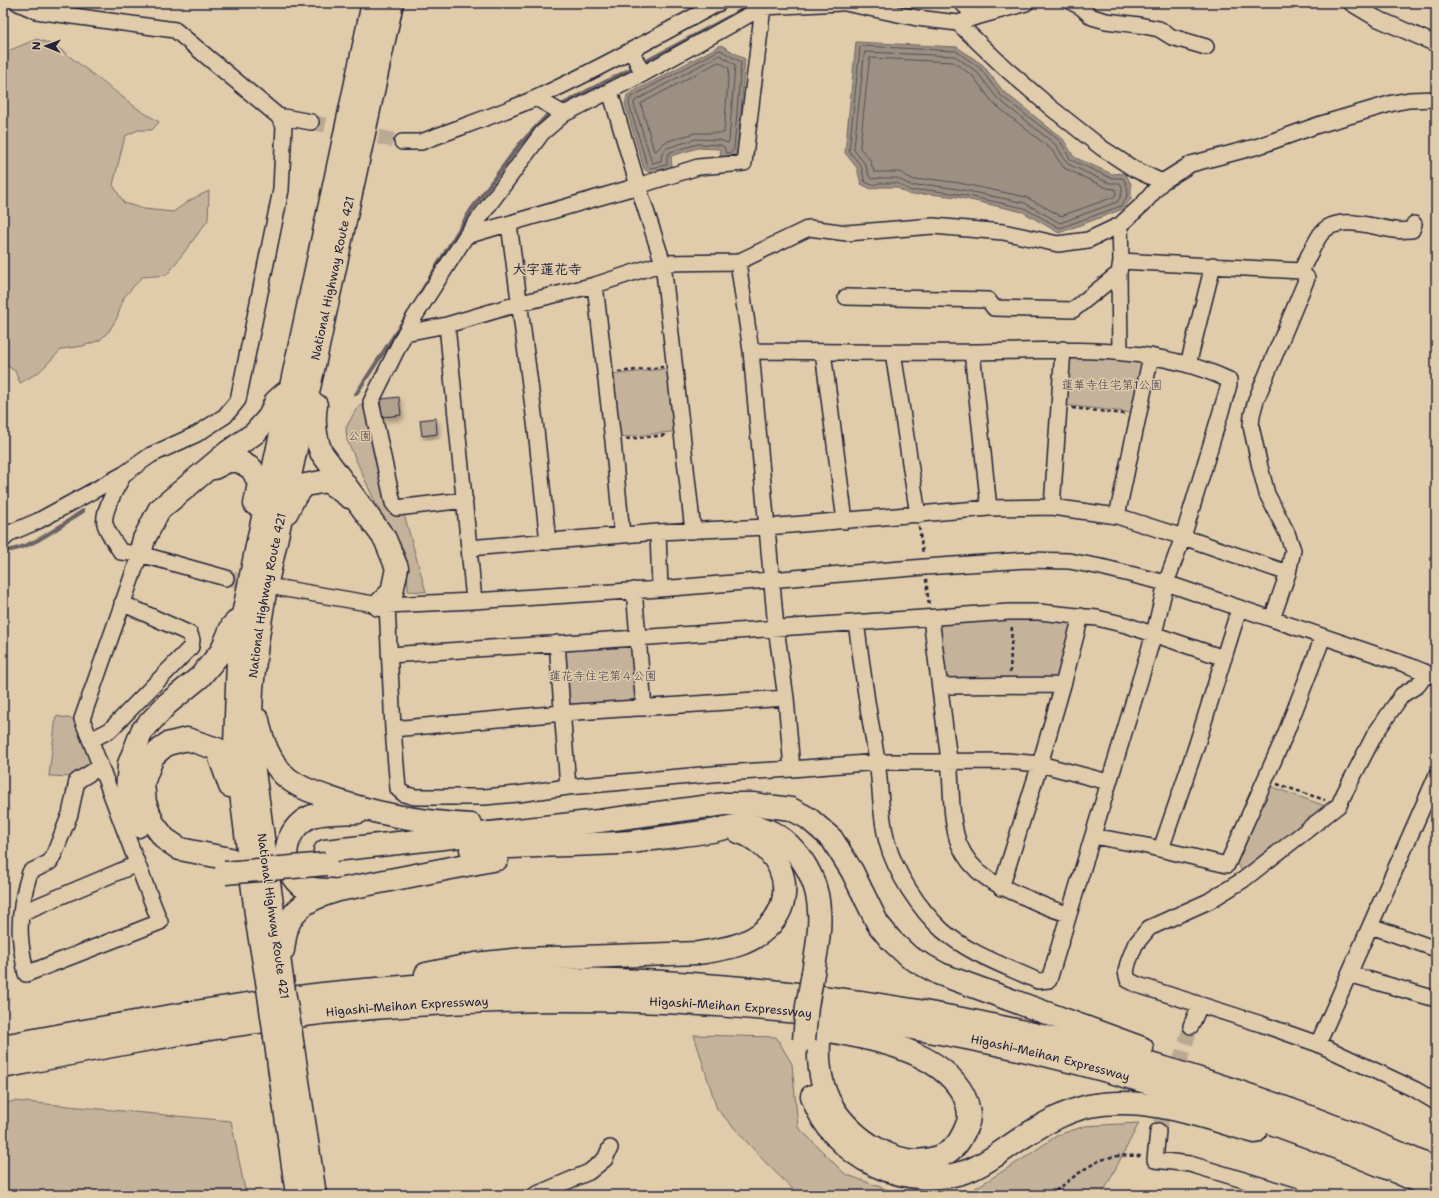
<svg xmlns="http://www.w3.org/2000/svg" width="1439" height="1198" viewBox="0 0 1439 1198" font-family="'Shantell Sans','Klee One',sans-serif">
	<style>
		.green { fill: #c4b39a; stroke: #736a6a }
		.water { fill: #9c9082; stroke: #6b6466 }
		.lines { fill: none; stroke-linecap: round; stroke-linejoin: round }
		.shore { stroke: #534e57; stroke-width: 1 }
		.stream { stroke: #6b6466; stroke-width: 4 }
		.building { fill: #b1a28f; stroke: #22223b; filter: url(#shadow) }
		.minor-tunnel { stroke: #baaa94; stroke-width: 15; stroke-dasharray: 15 8; stroke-linecap: butt }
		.minor-casing { stroke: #22223b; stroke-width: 18 }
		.highway-casing { stroke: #22223b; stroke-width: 25 }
		.path { stroke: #22223b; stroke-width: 2.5; stroke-dasharray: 4 3; stroke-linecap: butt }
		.minor { stroke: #e0ccaa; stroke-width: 15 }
		.highway { stroke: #e0ccaa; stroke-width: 22 }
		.highway-bridge-casing { stroke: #22223b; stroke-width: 25; stroke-linecap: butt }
		.highway-bridge { stroke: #e0ccaa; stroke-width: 22 }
		.labels { text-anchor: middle; stroke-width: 3; stroke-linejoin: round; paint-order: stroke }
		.street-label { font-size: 12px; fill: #22223b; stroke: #e0ccaa }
		.park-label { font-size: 12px; fill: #423f4e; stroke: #e0ccaa }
		.quarter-label { font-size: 14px; font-weight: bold; fill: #22223b; stroke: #e0ccaa }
	</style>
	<defs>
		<filter id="shadow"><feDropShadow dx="2.5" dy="4.5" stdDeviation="2" flood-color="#0004"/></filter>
	</defs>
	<rect width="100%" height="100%" fill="#e0ccaa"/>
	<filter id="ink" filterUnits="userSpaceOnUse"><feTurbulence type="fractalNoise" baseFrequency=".025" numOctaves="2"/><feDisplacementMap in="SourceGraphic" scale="8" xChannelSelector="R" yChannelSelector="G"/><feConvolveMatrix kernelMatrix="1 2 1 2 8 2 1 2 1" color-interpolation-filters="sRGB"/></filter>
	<g filter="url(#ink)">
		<path class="green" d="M37 39 56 46 138 109 159 122 152 130H138L125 136 113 185 124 203 144 209 173 212 192 199 209 191 208 220 167 275 142 277 124 297 117 318 109 331 100 340 83 346 62 349 39 372 20 383 15 371 3 363V53Z
			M1066 355 1146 362 1135 413 1063 405Z
			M672 368 679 431 617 438 610 375Z
			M367 398 392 514H404L426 592 408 591 407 561 402 546 380 513 347 440 346 428 355 411Z
			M1007 618 1075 620 1058 679 945 680 936 623Z
			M636 642 642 704 569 709 564 648Z
			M56 716 78 720 95 764 74 773 73 777 49 776Z
			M1267 785 1328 807 1244 873 1235 862Z
			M694 1035 776 1037 792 1064 798 1127 845 1174 902 1195H799L767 1164 717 1109Z
			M14 1101 231 1121 246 1195H3V1104Z
			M1139 1123 1102 1195H964L1021 1160 1058 1135 1085 1126Z"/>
		<path class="water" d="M856 42 957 47 983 65 1003 91 1063 139 1074 157 1112 174 1125 173 1131 184V199L1123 209 1059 233 1023 212 957 197 929 194 910 195 896 187H880L871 189 861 184 857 168 845 153Z
			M721 45 745 59 738 150 733 157 721 158 720 149 698 148 671 156 672 168 650 173 644 169 625 104 627 95Z"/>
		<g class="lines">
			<path class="shore" d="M862 46 956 51 980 68 1000 95 1060 141 1071 160 1111 178H1123C1130 189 1129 196 1121 206L1060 228 1024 208 958 194 929 190 911 191 897 183H880L872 185 865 182 861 166 849 151 860 48Z
				M720 50 741 62 734 149 731 153H726L724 147 721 145 698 144 670 152 667 156V165L650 168 647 165 629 104 630 98Z
				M865 52 955 56 977 72 997 98 1056 145 1068 164 1109 183H1120C1124 189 1122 196 1117 202L1060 223 1025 203 958 189 930 185 912 186 897 178H880L872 179 870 178 865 164 854 150Z
				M720 55 735 65 729 142 727 143 720 140 696 139 667 148 662 154 661 161 652 163 634 104 635 101Z
				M870 58 953 62 973 76 993 103 1051 149 1064 168 1107 188 1115 189 1116 194 1114 197 1061 216 1026 197 959 183 930 179 914 180 899 172H874L870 160 860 148Z
				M719 62 729 68 724 133H695L665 142 657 150 654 151 641 104Z"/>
			<path class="stream" d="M641 64 755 3
				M558 107 589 90 635 67
				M420 294 471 210 519 145 552 110
				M356 394 408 314
				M3 551C30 550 60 526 83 511"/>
		</g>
		<path class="building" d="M399 397 401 415 383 417 380 403 382 399Z
			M436 418 437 434 422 436 420 420Z"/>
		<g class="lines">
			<path class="minor-tunnel" d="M311 122 402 142
				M226 578 259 584
				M1158 1131 1191 1026"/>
			<defs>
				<path id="minor" d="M845 3 917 18 958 23 976 17 1026 3
					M962 3 976 17
					M1073 3 1081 7 1092 17 1106 21 1139 25 1159 29 1172 37 1206 47
					M1351 3 1376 18 1436 44
					M958 23 1005 68 1050 107 1102 148 1134 169 1162 182
					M631 50 643 74
					M610 91 638 186 663 263 693 531
					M536 98 564 114
					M278 116 311 122
					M402 142H421C460 127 500 114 538 97 600 69 659 35 719 3
					M509 224 536 430 548 542
					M1120 225 1121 261 1119 273 1120 352
					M466 236 638 186 698 167 744 163 763 7
					M1121 261 1301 271 1307 278 1256 400 1252 415 1251 426 1260 467 1267 494 1287 533 1293 550 1288 573 1272 619
					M738 262 751 351 776 628 786 698 792 769
					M1301 271C1307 259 1313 246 1320 235 1335 213 1373 227 1394 230 1400 231 1406 230 1412 230L1414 224
					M595 285 613 441 622 535
					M846 297 988 300 994 308 1073 310 1119 273
					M447 325 469 548 658 532 767 527 989 508 1052 507 1117 516 1183 537 1288 573
					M405 333 447 325 521 303 595 285 663 263 738 262 809 228 847 233 933 226 1003 232 1058 244 1088 240 1120 225 1143 204 1162 182 1191 164 1259 146 1318 125 1393 103 1409 100 1436 99
					M751 351C824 352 898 353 972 352 1058 351 1149 342 1229 380V385L1183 537 1166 583 1154 634 1049 980 1038 981C1006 966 969 954 942 930 919 909 895 872 887 842 880 815 881 788 877 761 874 741 870 721 867 701 863 675 860 649 856 623
					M823 352 845 521
					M893 352 918 515
					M972 352 989 508
					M1188 365 1213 265
					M124 474C118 486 102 510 105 524 108 534 115 543 121 552L140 554 226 578
					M465 500 397 508 393 503 371 402 405 333 415 316 466 236 542 133 564 114 643 74 763 7 841 3
					M1052 507 1063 349
					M1117 516 1151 356
					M658 532 660 589
					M3 540 10 533 38 521 124 474 151 455 197 434 225 416 238 400 281 190 284 125 278 116 175 30 36 11 18 3
					M469 548 474 601
					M280 588 379 605H387L474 601 660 589 925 567 1027 560 1069 561 1101 567 1166 583 1410 666 1436 677
					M634 590 644 708
					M387 605 393 729 398 789 404 794 415 797H484L518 794 568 787 724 773 792 769 878 762 1007 761 1040 764 1108 782
					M931 618C937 665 943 713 949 760 952 785 950 821 959 844 973 877 999 886 1029 899 1042 905 1055 911 1069 914
					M557 643 568 787
					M390 655 1009 612H1039L1097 618 1126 625 1224 658
					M1426 674 1418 685 1402 695 1375 734 1344 794 1339 805 1243 880 1209 901 1149 928 1135 945 1128 963 1126 972 1128 980 1138 985 1261 1024 1318 1044 1416 1090 1436 1102
					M940 686 1063 685
					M393 729 562 713 786 698
					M91 740 110 730 191 647 192 640 190 634 122 603
					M100 767 77 781 70 814 55 852 50 862 30 872C23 894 18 919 21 943 22 953 24 963 26 974L160 922C133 855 109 786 82 719L140 554
					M1093 836 1147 846 1227 865 1285 735 1323 637
					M1161 849 1196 747 1239 609
					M1001 888 1040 764 1063 685 1081 616
					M21 913 137 864
					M1371 926 1436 949
					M1349 974 1436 999
					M1191 1026 1200 1005
					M1318 1044 1436 777
					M1158 1131 1155 1160 1190 1164 1293 1195
					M535 1195 589 1172 605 1159 610 1148"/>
				<g id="highway">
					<path d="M316 405C313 422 315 436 321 452L385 539 397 568 392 592 379 605"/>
					<path d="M214 468 228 461H239L252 469 259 483 255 504"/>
					<path d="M287 512 294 498 305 485 327 481 344 493 349 497"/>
					<path d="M140 554 144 539 159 510 228 452 255 433 269 417 276 401 285 393"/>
					<path d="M258 720C262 741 269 760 284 775 295 786 313 792 327 797 373 814 422 822 471 825"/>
					<path d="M138 826 127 792 129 764 142 731 167 704 200 677 221 652 232 626 238 620"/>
					<path d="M471 849C503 847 535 846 567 845 588 844 610 844 631 842 658 838 685 835 712 831 724 829 735 824 747 825 789 829 817 872 819 910 821 931 816 953 813 973"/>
					<path d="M325 851 599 821 725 804H753L791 809 808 818 832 839 852 871 878 924 891 940 909 957 940 974 1142 1048"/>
					<path d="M230 859 180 849 165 839 153 823 145 803 143 783 153 756 167 744 187 739 217 749 230 786"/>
					<path d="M332 890C322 890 307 890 299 884 277 865 285 828 310 817 320 812 347 813 359 812"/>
					<path d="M283 950C284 943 285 935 287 928 294 904 318 896 339 890L497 859"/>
					<path d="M426 974 475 964 524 959 699 953C724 949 748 946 767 928 791 905 789 872 767 850 759 842 749 835 739 832"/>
					<path id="s1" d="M282 979 250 741 252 688 257 643 265 592 392 3"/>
					<path d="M267 981 257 922 235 745 238 660 243 615 258 541 373 3"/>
					<path d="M817 1029C864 1037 940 1048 964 1096 968 1104 971 1116 967 1125 961 1140 955 1151 938 1157 899 1172 851 1138 832 1106 820 1086 818 1062 819 1041"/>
					<path d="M291 1034 315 1195"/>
					<path d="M275 1037 297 1195"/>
					<path d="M3 1046C109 1026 215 1007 323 994 388 987 455 983 521 980 619 977 717 984 814 996 1030 1022 1238 1080 1436 1169"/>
					<path id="s2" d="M3 1067C90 1050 176 1033 264 1021 286 1018 308 1014 330 1012 552 990 778 997 996 1044 1147 1076 1295 1127 1436 1189"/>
					<path d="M812 1096C833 1159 908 1194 970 1170 985 1164 998 1154 1011 1145 1034 1129 1062 1112 1089 1106 1146 1095 1202 1117 1255 1132"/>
				</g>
			</defs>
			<use href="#minor" class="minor-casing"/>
			<use href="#highway" class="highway-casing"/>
			<path class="path" d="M618 372 663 367
				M1072 408 1125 414
				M626 439 668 435
				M919 527 923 554
				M926 579 929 606
				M1010 673 1012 624
				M1277 784 1325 800
				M1050 1195C1070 1181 1092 1158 1118 1156 1125 1155 1133 1156 1140 1156L1141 1158"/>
			<use href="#minor" class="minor"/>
			<use href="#highway" class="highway"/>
			<defs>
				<path id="highway-bridge" d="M225 873 326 864
					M282 979 291 1034
					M267 981 275 1037
					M804 1040 807 1006 813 973"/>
			</defs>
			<use href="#highway-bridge" class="highway-bridge-casing"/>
			<use href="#highway-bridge" class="highway-bridge"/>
		</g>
	</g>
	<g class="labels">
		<g class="street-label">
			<text dy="4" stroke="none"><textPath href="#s1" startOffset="711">National Highway Route 421</textPath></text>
			<text dy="4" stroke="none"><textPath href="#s1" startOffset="387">National Highway Route 421</textPath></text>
			<text transform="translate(273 916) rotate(82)" y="4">National Highway Route 421</text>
			<text dy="4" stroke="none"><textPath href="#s2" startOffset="409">Higashi-Meihan Expressway</textPath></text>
			<text dy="4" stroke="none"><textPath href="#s2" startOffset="733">Higashi-Meihan Expressway</textPath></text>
			<text dy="4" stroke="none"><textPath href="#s2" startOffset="1057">Higashi-Meihan Expressway</textPath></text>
		</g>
		<g class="park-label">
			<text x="1112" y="389">蓮華寺住宅第1公園</text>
			<text x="360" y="440">公園</text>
			<text x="603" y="680">蓮花寺住宅第４公園</text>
		</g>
		<g class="quarter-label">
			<text x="547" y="274">大字蓮花寺</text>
		</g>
	</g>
	<rect width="1439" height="1198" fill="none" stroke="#e0ccaa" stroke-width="16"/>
	<rect x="8" y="8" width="1423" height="1182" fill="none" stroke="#22223b" stroke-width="1.5" filter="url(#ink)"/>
	<g transform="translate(46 46) rotate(271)" stroke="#e0ccaa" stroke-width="3" paint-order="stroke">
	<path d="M0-3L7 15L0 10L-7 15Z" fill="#22223b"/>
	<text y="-6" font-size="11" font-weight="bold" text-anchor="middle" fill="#22223b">N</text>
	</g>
</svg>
